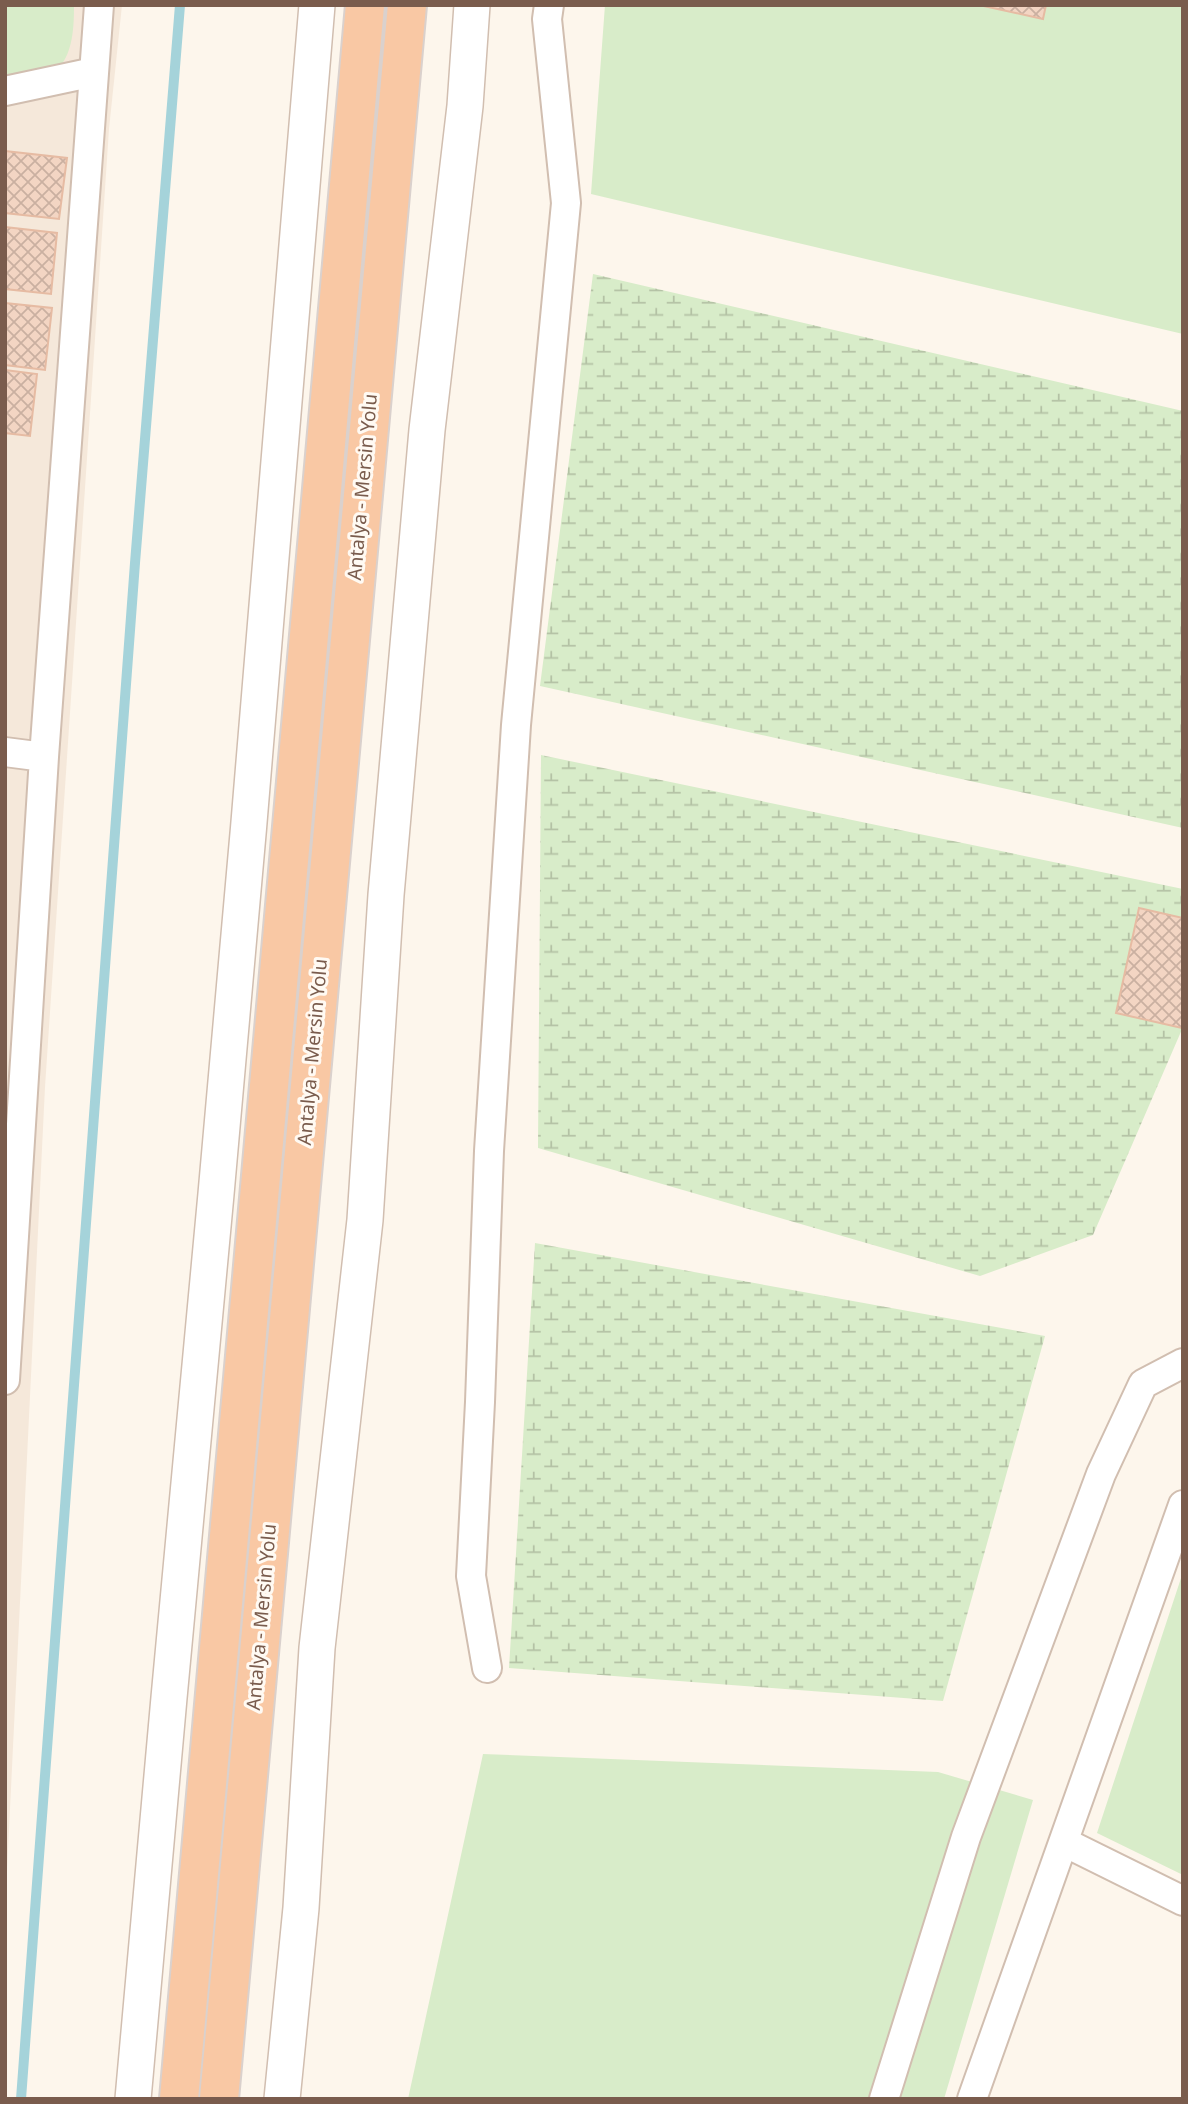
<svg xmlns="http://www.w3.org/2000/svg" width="1188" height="2104" viewBox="0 0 1188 2104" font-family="'Noto Sans',sans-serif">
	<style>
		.residential { fill: #f5e8da }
		.green { fill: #d8ecc9 }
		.wetland { fill: url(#wetland-marsh) }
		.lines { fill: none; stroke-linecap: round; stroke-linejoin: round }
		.stream { stroke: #a5d3da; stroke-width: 10 }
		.building { fill: url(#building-cross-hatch); stroke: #e6bba3; stroke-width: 2 }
		.minor-casing { stroke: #d1beb0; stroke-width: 32 }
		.tertiary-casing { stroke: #d1beb0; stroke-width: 38 }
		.trunk-casing { stroke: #dad1cd; stroke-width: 42 }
		.minor { stroke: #fff; stroke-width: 28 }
		.tertiary { stroke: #fff; stroke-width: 35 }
		.trunk { stroke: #f9c8a4; stroke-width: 38 }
		.labels { text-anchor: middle; stroke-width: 6; stroke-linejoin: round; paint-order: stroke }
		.street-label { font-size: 19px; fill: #7a5c4d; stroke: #fffaf3 }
	</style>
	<defs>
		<pattern id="wetland-marsh" width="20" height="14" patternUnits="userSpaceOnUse" patternTransform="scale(1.75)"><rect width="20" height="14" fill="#d8ecc9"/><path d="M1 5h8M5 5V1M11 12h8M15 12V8" fill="none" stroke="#b4c2a5"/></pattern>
		<pattern id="building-cross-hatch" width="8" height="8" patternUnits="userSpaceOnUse" patternTransform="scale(1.75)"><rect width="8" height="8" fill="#f3d5c3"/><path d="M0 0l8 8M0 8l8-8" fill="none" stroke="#cab0a1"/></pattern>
	</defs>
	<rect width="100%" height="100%" fill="#fdf6ec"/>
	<path class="residential" d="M5 5H122L109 129 45 1087 5 1912Z"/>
	<path class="green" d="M5 5H74C74 29 73 63 49 75 36 81 19 82 5 86Z
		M605 5H1183V334L591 194Z
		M1183 1572V1875L1097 1833Z
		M483 1754 938 1772 1033 1800 944 2099H408Z"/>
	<path class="wetland" d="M593 274 1183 411V828L540 686Z
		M541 755 1183 889V1027L1093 1235 980 1276 538 1148Z
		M535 1243 1045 1336 943 1701 509 1668Z"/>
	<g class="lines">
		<path class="stream" d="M21 2099 135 563 180 5"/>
	</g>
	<path class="building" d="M979 5H1046L1043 19Z
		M5 151 67 158 59 219 5 213Z
		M5 227 57 233 51 294 5 289Z
		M5 303 52 308 45 370 5 365Z
		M5 370 37 374 30 436 5 433Z
		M1139 908 1183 918 1182 1028 1116 1013Z"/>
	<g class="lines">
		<defs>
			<path id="minor" d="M5 91 94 72
				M5 752 44 757
				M5 1380 44 757 99 5
				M487 1668 471 1576 480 1402 489 1151 516 725 566 203 547 19 549 5
				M1064 1842 1183 1901
				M884 2099 966 1837 1101 1474 1143 1384 1183 1363
				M972 2099 1183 1505"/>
			<path id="tertiary" d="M133 2099C159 1797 188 1496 216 1194 253 798 283 402 317 5
				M282 2099 301 1908 317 1648 365 1220 386 895 427 430 465 106 472 5"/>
			<path id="trunk" d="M179 2099 365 5
				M219 2099 407 5"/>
		</defs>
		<use href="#minor" class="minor-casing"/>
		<use href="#tertiary" class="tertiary-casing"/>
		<use href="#trunk" class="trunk-casing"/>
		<use href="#minor" class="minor"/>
		<use href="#tertiary" class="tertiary"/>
		<use href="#trunk" class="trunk"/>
	</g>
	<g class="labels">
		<g class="street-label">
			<text transform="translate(362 487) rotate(-85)" y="7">Antalya - Mersin Yolu</text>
			<text transform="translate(312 1052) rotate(-85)" y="7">Antalya - Mersin Yolu</text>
			<text transform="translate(261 1617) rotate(-85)" y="7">Antalya - Mersin Yolu</text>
		</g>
	</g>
	<rect width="1188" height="2104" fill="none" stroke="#7a5c4d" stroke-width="14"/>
</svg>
